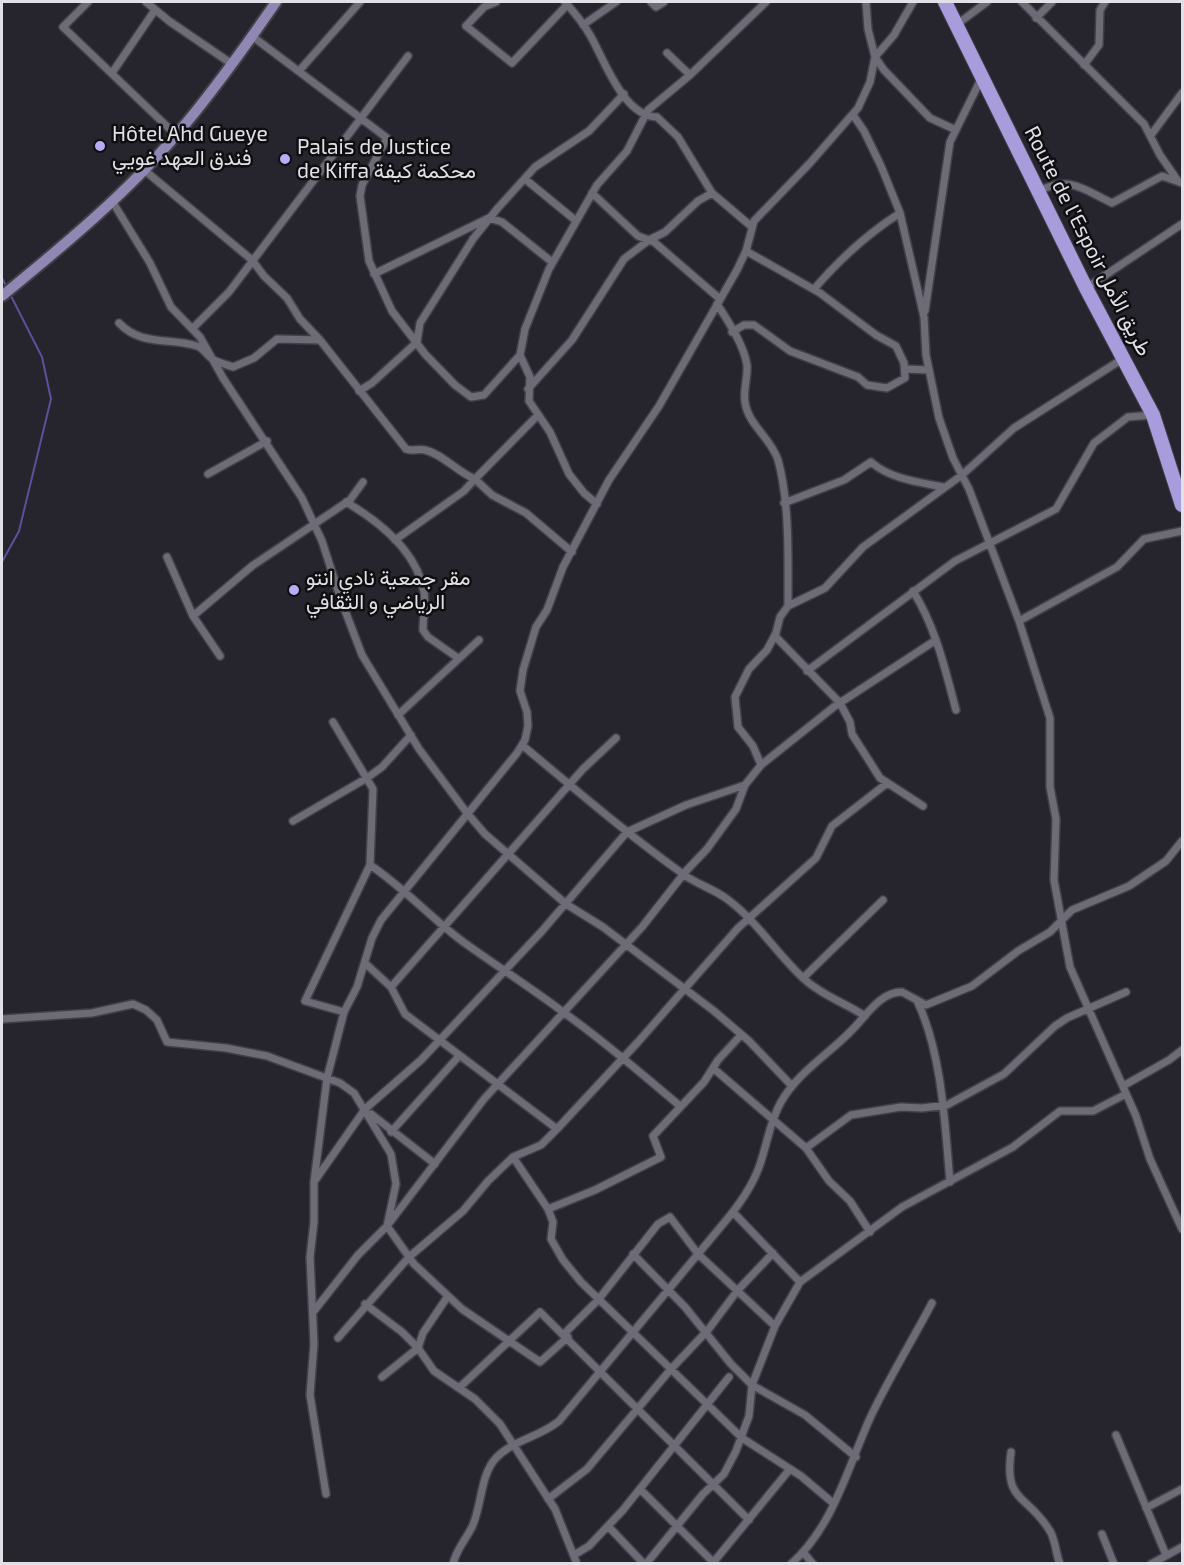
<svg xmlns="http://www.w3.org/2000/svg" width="1184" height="1565" viewBox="0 0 1184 1565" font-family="'Exo 2',Vazirmatn,sans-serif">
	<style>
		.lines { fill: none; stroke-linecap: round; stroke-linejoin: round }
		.stream { stroke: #604e9b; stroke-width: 2 }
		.street-casing { stroke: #414048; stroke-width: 10 }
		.primary-casing { stroke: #414048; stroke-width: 14 }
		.highway-casing { stroke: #414048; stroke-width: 16 }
		.street { stroke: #6d6b75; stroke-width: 7 }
		.primary { stroke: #9088b3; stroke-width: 10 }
		.highway { stroke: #a89cdd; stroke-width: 14 }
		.poi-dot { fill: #b9abf7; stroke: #0f0f12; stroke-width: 2 }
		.labels { text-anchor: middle; stroke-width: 5; stroke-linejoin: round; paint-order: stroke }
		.poi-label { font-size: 21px; fill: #e1e0e6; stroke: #0f0f12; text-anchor: start }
		.street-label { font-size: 21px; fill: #e1e0e6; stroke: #0f0f12 }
	</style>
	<rect width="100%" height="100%" fill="#26252d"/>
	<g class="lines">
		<path class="stream" d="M2 278 6 286
			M2 562 19 531 51 399 42 357 10 294"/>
		<defs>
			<path id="street" d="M88 2 63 27 176 135
				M146 2 169 21 232 64
				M496 2 484 7 466 26 512 63 567 5
				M565 2C574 12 583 23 590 35 605 61 623 116 657 117L678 137 712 193 752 227
				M651 2 656 7 664 2
				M866 2 868 29 875 57 884 70 930 118 956 130
				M1022 2 1144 124 1160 155 1178 181
				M1036 18 1052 2
				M583 25 616 2
				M956 25 987 2
				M252 36 387 138 362 185 360 196 369 261 392 311 425 354 455 385 471 397 484 395 520 355 525 329 549 269 597 185 627 151 648 110 690 75 766 2
				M667 53 690 75
				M1084 65 1099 45 1100 10 1105 2
				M299 71 360 2
				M112 73 155 10
				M853 115 864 131 881 166 900 213 924 317 926 355 939 418 953 458 969 489 1019 621 1050 718V787L1056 819 1054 880 1070 967 1136 1116 1150 1159 1182 1229
				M1151 135 1182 93
				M143 169 252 260 264 276 287 298 300 319 320 340 406 449C413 452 417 448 425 450 443 454 457 472 475 479L538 415
				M525 179 575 220
				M1039 191C1071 175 1084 190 1112 203L1162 176 1182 183
				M592 193 638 236 654 242 720 299
				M112 201 150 263 171 307 200 337 223 378 302 498 322 541 341 600 362 655 419 749 467 813 485 834 566 904 603 927 714 1011 749 1041 792 1086
				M374 274 489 218 502 222 552 262
				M1086 288 1182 224
				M814 289C839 260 867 234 900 213
				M717 304C728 321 744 345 747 365 748 377 743 390 745 402 748 425 771 438 778 460 790 503 788 562 788 606
				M925 311 950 142 982 77
				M119 323C142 347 170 337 197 346 203 348 207 355 211 358 217 363 226 364 233 367L254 358 277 339 320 340
				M192 329 229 292 408 56
				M732 332 744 325H754L790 351 858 377 867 385 887 388 905 378 904 363 896 346 876 335 820 293 746 251
				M520 355 530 377 529 401 550 432 569 474 584 493 597 504
				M905 369 929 370
				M528 389 572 340 624 259 649 240 665 232 698 201 712 193
				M359 391 372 383 417 342 420 323 473 239 497 209 535 167 589 131 624 94
				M208 474 267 441
				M346 502C380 522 417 551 424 592 426 604 423 617 423 630L428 637 458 658
				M784 503 844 480 871 462C890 479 919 482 943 487
				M395 540 464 491 475 479 492 495 526 513 572 552
				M167 557 193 616 220 656
				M913 591C936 628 945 669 956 710
				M193 616 252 566 350 500 363 482
				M1019 621 1117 567 1144 539 1182 531
				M775 636 840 703 850 722 852 734 880 778 923 806
				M807 671 955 561 1056 509 1094 443 1128 417 1153 415
				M398 715 479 640
				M333 722 373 789 370 865 305 1001 344 1012
				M522 745C575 789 627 834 683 874 696 884 714 889 727 899 757 921 776 953 803 978 821 995 845 1003 865 1016
				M761 765 753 746 738 727 735 697 749 669 767 650 776 633 780 617 788 606 825 588 863 547 962 475 1014 428 1124 358
				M293 821 367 778 382 767 411 735
				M370 865C403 887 430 917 462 941 495 965 530 987 563 1012 604 1041 642 1074 680 1106
				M366 964 391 987 405 1014 557 1129
				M803 978 883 900
				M391 987 583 769 616 738
				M918 1003C942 1054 945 1125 950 1182
				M2 1019 92 1013 133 1004 146 1010 157 1020 167 1042 226 1048 267 1056 340 1083 354 1093 391 1154 396 1184 387 1226 414 1264 462 1309 540 1362 568 1337
				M713 1068 806 1148 829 1181 850 1201 870 1232
				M1123 1086 1169 1060 1182 1050
				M371 1114 435 1164
				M391 1132 459 1056
				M806 1148 851 1115 901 1107 922 1108 947 1105 1004 1074 1055 1026 1067 1018 1126 992
				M513 1157 548 1209 553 1222 551 1239 563 1260 581 1282 742 1438 801 1476 833 1503
				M314 1182 327 1078 344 1012 357 987 372 938 381 920 517 753 525 740 528 726 527 712 520 691 523 670 536 627 547 610 563 567 609 480 659 406 737 270 746 251 754 221 810 163 858 108 870 82 875 57 894 35 913 2
				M548 1209 595 1190 661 1157 653 1136 704 1082 718 1060 741 1035
				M733 1212 800 1282
				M633 1254 685 1307 731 1364 752 1385 805 1415 856 1457
				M365 1304 402 1332 418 1348 434 1371 475 1399 500 1424 555 1509 577 1564
				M314 1311 358 1255 387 1226 484 1099 642 927 686 871 707 849 736 809 745 785 761 765 835 706 936 640
				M564 1334 598 1300 658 1224 670 1217 698 1254 775 1326
				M338 1338 409 1257 463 1211 488 1181 513 1157 541 1145 557 1129 638 1042 738 928 816 858 832 826 886 784
				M382 1377 418 1348 423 1333 448 1296
				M459 1388 540 1312 749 1520
				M1116 1435 1166 1555
				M1011 1452C1004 1502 1026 1494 1048 1528 1056 1538 1055 1552 1060 1564
				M640 1489 715 1564
				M326 1494 310 1395 314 1344 310 1257 314 1222V1182L365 1109 421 1060 542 931 627 832 686 805 745 785
				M548 1499 587 1469 671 1369 708 1330 737 1291 773 1253
				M1146 1508 1182 1489
				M608 1526 644 1564
				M1102 1534 1114 1564
				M803 1552 813 1564
				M574 1555 589 1546 623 1510 729 1377
				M453 1564C456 1550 466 1539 472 1527 482 1506 480 1475 496 1458 513 1440 540 1437 559 1421L728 1218C742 1201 756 1180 762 1158 768 1139 771 1119 781 1102 799 1071 828 1055 852 1030 866 1016 880 992 902 992L926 1005 972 986 1018 951 1050 932 1072 910 1129 886 1166 861 1182 841
				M646 1564 703 1494 724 1474 736 1451 749 1416 752 1385 775 1326 800 1282 902 1207 1013 1147 1060 1111H1093L1126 1094
				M712 1564 790 1469
				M791 1564C834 1526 848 1466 871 1416 889 1378 912 1341 932 1303
				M1151 1564 1182 1547"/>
			<path id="primary" d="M2 296C63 246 126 194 177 134 213 92 245 47 276 2"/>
			<path id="highway" d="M945 2 1086 288 1153 415 1182 505"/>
		</defs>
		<use href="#street" class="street-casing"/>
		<use href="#primary" class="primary-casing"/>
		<use href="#highway" class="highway-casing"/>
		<use href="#street" class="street"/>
		<use href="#primary" class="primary"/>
		<use href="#highway" class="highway"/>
	</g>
	<g class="poi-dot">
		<circle cx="100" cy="146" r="6"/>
		<circle cx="285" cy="159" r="6"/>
		<circle cx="294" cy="590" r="6"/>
	</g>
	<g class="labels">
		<g class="poi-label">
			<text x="112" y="141">Hôtel Ahd Gueye<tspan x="112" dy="24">فندق العهد غويي</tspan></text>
			<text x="297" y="154">Palais de Justice<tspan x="297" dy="24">de Kiffa محكمة كيفة</tspan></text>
			<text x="306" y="585">مقر جمعية نادي انتو<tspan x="306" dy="24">الرياضي و الثقافي</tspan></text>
		</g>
		<g class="street-label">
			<text transform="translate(1088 241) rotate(63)" y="7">Route de l’Espoir طريق الأمل</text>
		</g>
	</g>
	<rect width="1184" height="1565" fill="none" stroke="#e1e0e6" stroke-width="6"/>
</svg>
